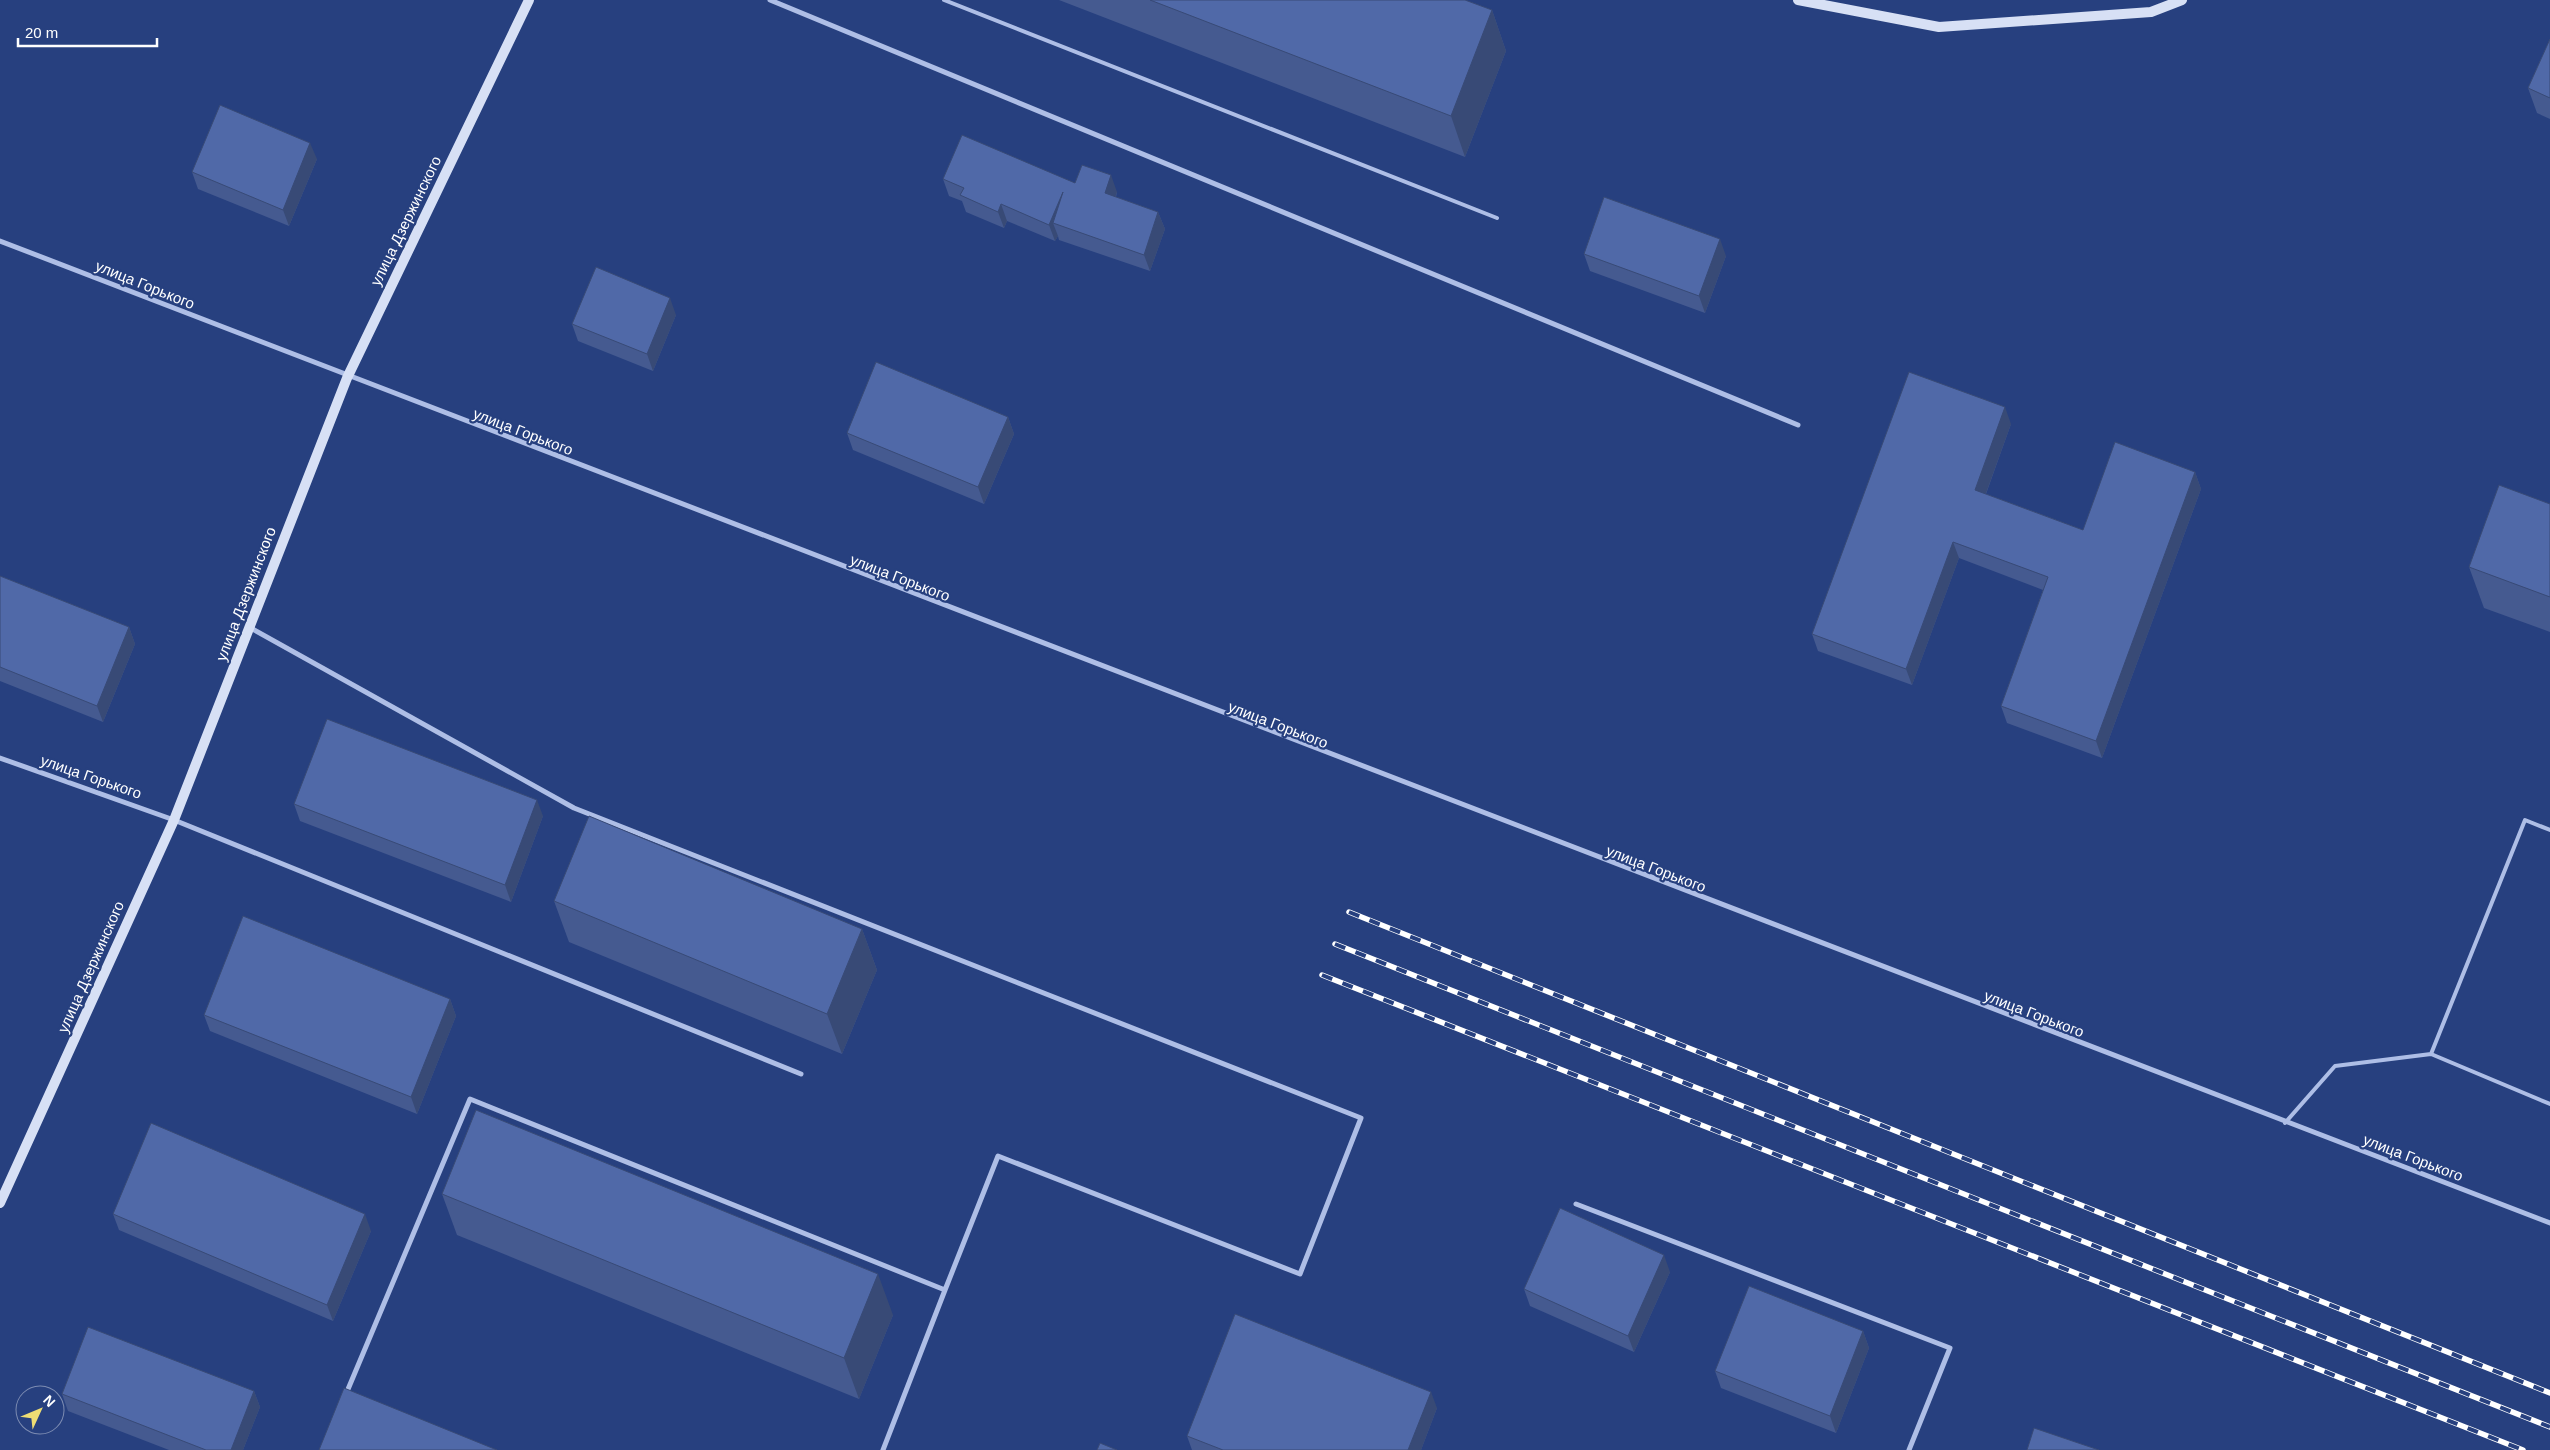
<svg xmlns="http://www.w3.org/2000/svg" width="2550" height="1450" viewBox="0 0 2550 1450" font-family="Arial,sans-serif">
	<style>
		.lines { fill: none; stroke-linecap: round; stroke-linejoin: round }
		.lane { stroke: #aebee6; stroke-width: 4 }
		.street { stroke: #aebee6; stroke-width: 5 }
		.secondary { stroke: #d7e0f5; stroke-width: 10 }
		.rail-casing { stroke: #fff; stroke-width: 5.5 }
		.rail { stroke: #27407f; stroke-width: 4; stroke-dasharray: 11; stroke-linecap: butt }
		.wall { fill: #455a90 }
		.shaded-wall { fill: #384a76 }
		.building { fill: #5069a8; stroke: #384a76 }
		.labels { text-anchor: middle; stroke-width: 4.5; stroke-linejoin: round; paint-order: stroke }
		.street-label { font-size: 15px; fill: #fff; stroke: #27407f }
	</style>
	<rect width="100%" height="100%" fill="#27407f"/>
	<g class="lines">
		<path class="lane" d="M944 0 1497 218
			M2431 1054 2525 820 2550 830
			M2285 1123 2335 1066 2431 1054 2550 1104"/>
		<path class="street" d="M770 0 1798 425
			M0 241C847 575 1698 900 2550 1223
			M249 627 574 808 1361 1118 1300 1274 998 1156 945 1290
			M0 758 174 820 801 1074
			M1576 1204 1950 1348 1909 1450
			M346 1394 470 1099 945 1290 883 1450"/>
		<path class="secondary" d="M1798 0 1939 27 2151 12 2182 0
			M0 1203 174 820 347 378 529 0"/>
		<defs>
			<path id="rail" d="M1349 912 2550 1393
				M1335 944 2550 1427
				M1322 975 2523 1450"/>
		</defs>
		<use href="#rail" class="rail-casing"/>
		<use href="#rail" class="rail"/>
	</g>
	<path class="wall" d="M1059 0H1465L1492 10 1506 51 1465 157Z
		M2550 39V119L2537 113 2528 88Z
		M317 159 289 226 198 189 192 172Z
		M943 179 1075 183 1117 192 1116 197 1158 212 1165 229 1150 271 1059 240 1058 236 1055 241 1007 221 1004 228 966 212 962 201 949 196Z
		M1584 254 1726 256 1705 313 1590 271Z
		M676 315 653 371 578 341 572 324Z
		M1008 417 1014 434 984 504 853 450 847 433Z
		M2011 424 1986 494 2083 530 2195 472 2201 489 2102 758 2007 723 2001 706 2043 590 1959 558 1912 685 1818 651 1812 634Z
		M2550 504V632L2484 608 2469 567Z
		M0 576 129 627 135 644 103 722 0 681Z
		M294 804 543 816 511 902 300 821Z
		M554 901 862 929 877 970 842 1054 569 942Z
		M450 999 456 1016 417 1114 210 1031 204 1015Z
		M442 1194 893 1315 859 1399 457 1235Z
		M113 1214 371 1231 333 1321 119 1230Z
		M1670 1272 1634 1352 1530 1306 1524 1289Z
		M1863 1331 1869 1348 1836 1433 1721 1388 1715 1371Z
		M254 1391 260 1407 243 1450H169L68 1411 62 1394Z
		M1437 1408 1421 1450H1192L1187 1436Z"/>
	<path class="shaded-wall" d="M1492 10 1506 51 1465 157 1451 116Z
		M310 143 317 159 289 226 283 210Z
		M1111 175 1117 192 1111 210 1105 193Z
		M1063 192 1053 223 1058 236 1055 241 1049 225Z
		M1001 204 1007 221 1004 228 998 212Z
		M1158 212 1165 229 1150 271 1144 255Z
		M1720 239 1726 256 1705 313 1699 296Z
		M670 298 676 315 653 371 647 354Z
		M2005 407 2011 424 1981 507 1975 490Z
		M1008 417 1014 434 984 504 978 487Z
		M2195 472 2201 489 2102 758 2096 741Z
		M1953 542 1959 558 1912 685 1906 669Z
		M129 627 135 644 103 722 97 706Z
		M537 800 543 816 511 902 505 885Z
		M862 929 877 970 842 1054 827 1014Z
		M450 999 456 1016 417 1114 411 1097Z
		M365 1214 371 1231 333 1321 327 1305Z
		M1664 1255 1670 1272 1634 1352 1628 1336Z
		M878 1274 893 1315 859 1399 844 1358Z
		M1863 1331 1869 1348 1836 1433 1830 1416Z
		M254 1391 260 1407 243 1450H231Z
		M1431 1392 1437 1408 1421 1450H1408Z"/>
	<path class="building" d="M1150 0H1465L1492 10 1451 116Z
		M2550 39V98L2528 88Z
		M220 105 310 143 283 210 192 172Z
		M962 135 1075 183 1082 165 1111 175 1105 193 1158 212 1144 255 1053 223 1063 192 1049 225 1001 204 998 212 960 195 964 188 943 179Z
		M1604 197 1720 239 1699 296 1584 254Z
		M596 267 670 298 647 354 572 324Z
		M876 362 1008 417 978 487 847 433Z
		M1909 372 2005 407 1975 490 2083 530 2115 442 2195 472 2096 741 2001 706 2048 577 1953 542 1906 669 1812 634Z
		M2499 485 2550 504V597L2469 567Z
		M0 576 129 627 97 706 0 667Z
		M327 719 537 800 505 885 294 804Z
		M589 816 862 929 827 1014 554 901Z
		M243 916 450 999 411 1097 204 1015Z
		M476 1110 878 1274 844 1358 442 1194Z
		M151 1123 365 1214 327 1305 113 1214Z
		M1560 1208 1664 1255 1628 1336 1524 1289Z
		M1749 1286 1863 1331 1830 1416 1715 1371Z
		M1235 1314 1431 1392 1408 1450H1223L1187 1436Z
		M88 1327 254 1391 231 1450H206L62 1394Z
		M344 1388 497 1450H319Z
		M2034 1428 2099 1450H2027Z
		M1100 1443 1117 1450H1097Z"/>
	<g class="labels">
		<g class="street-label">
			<text transform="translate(406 221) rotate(-64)" y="5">улица Дзержинского</text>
			<text transform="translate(145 285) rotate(22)" y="5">улица Горького</text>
			<text transform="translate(523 432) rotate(21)" y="5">улица Горького</text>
			<text transform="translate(900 578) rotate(21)" y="5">улица Горького</text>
			<text transform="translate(246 594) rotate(-69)" y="5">улица Дзержинского</text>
			<text transform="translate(1278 725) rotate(21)" y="5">улица Горького</text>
			<text transform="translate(91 777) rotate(19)" y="5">улица Горького</text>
			<text transform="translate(1656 869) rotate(21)" y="5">улица Горького</text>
			<text transform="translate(91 967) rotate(-66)" y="5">улица Дзержинского</text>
			<text transform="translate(2034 1014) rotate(21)" y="5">улица Горького</text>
			<text transform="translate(2413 1158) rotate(21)" y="5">улица Горького</text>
		</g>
	</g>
	<g transform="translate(40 1410) rotate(46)"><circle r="24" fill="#27407f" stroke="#7d8cb2"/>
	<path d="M0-4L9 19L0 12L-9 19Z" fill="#eedd74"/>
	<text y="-8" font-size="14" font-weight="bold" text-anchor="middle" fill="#ffffff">N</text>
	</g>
	<path d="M18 38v8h139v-8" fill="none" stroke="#ffffff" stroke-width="2.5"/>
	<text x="25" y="38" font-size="15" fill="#ffffff" stroke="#27407f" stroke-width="4" paint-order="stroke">20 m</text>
</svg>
